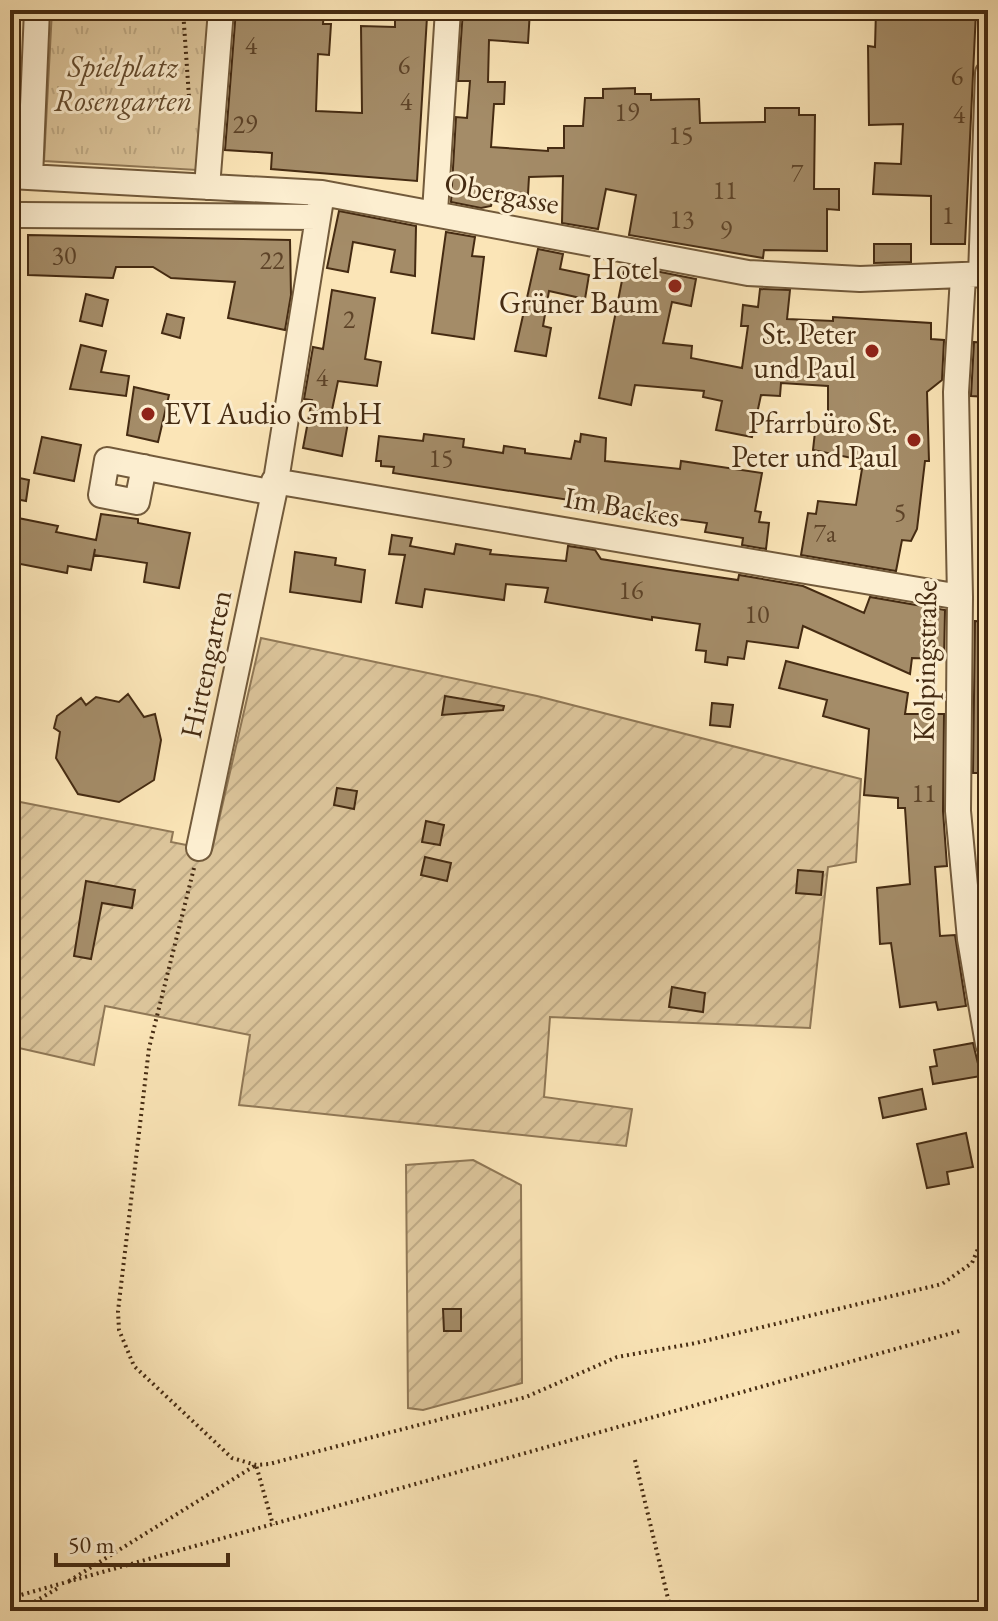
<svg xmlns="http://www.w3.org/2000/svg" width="998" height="1621" viewBox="0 0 998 1621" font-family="'EB Garamond',serif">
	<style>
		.grass { fill: url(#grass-tufts); stroke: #907856; stroke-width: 2 }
		.garden { fill: url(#garden-furrows); stroke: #907856; stroke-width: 2 }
		.building { fill: #a48c68; stroke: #452b12; stroke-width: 2 }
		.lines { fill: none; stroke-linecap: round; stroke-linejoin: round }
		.street-casing { stroke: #725a3b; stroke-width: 28 }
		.path { stroke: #452b12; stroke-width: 4; stroke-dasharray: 2 4; stroke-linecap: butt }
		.street { stroke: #fceed0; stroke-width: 24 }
		.poi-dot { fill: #8f2418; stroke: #fceed0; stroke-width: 3 }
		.labels { text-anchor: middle; stroke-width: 6; stroke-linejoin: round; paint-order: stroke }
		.number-label { font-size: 26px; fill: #5d4328 }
		.park-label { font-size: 30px; font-style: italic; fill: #634a2d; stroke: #fceed0 }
		.street-label { font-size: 30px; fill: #452b12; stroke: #fceed0 }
		.poi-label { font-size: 30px; fill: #452b12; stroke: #fceed0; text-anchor: end }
	</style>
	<defs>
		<pattern id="grass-tufts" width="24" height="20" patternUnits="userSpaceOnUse" patternTransform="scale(2)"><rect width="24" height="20" fill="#dcc59b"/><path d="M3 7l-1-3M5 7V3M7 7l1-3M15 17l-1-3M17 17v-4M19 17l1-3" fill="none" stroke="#bea984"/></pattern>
		<pattern id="garden-furrows" width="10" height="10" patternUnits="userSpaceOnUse" patternTransform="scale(2)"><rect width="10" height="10" fill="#dcc59b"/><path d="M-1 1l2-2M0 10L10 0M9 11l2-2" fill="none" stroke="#bea984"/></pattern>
	</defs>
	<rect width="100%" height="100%" fill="#fbe5b7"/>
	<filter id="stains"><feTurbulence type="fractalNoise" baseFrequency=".0025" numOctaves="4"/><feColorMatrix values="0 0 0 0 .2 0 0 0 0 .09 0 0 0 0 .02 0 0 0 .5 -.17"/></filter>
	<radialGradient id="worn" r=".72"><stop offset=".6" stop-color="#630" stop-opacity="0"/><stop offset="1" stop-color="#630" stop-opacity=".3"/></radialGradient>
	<path class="grass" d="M52 10H209L197 170 44 161Z"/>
	<path class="garden" d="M261 638 537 696 861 779 856 862 828 867 810 1028 550 1017 544 1097 632 1109 626 1146 239 1105 250 1035 105 1006 94 1065 10 1046V800L173 832 171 842 212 850Z
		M473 1160 521 1185 522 1383 423 1410 408 1408 406 1165Z"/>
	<path class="building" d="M236 10H324L323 24H331L329 55 318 54 316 111 362 113 361 26 395 27V15L427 17 417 181 271 169 272 153 225 150Z
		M463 10H530L528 43 489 40 488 82H505L504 104H494L491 147 548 151V148H564V126H583L585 98H603V89L635 88V94H651V100L699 99 700 123 765 122V108H799V115H815L814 189H839V210L827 209V251L764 250 763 258 629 235 636 195 606 189 598 229 562 223 563 176 529 177 528 194 521 193 519 205 492 202 491 206 481 208 451 202 456 117 467 118 470 81H458Z
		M876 10 976 11 965 244H931V196L873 194 875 163 901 164 903 124 869 125 868 46 875 47Z
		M339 211 416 226 415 276 391 272 395 250 353 242 348 272 327 268Z
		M446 232 475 237 472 256 484 257 474 339 432 333Z
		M28 235 290 240 291 295 285 330 228 318 235 282 171 278 153 267H116L113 278 28 275Z
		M874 244H911V262L874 263Z
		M538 249 563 254 560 269 589 275 585 299 549 291 543 326 551 328 546 356 515 351Z
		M625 265 696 279 691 306 672 302 663 343 692 346 691 358 742 368 748 326H741L743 305 758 307 760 289 790 290 787 319 833 321V317L931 323V339L944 340 942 380 927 392 929 461H925L917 529 911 541 902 540 896 571 801 555 808 513 816 514 818 501 856 505 862 469 850 467 852 458 813 450 816 423 828 424V386L781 383 780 396 761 395 752 437 716 430 722 401 703 397 704 391 635 385 631 405 599 398Z
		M332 290 375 298 365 359 381 362 377 386 338 381 331 415 349 417 342 456 303 448 312 400 304 399 313 347 323 349Z
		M86 294 108 300 102 326 80 321Z
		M167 314 184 318 180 338 162 333Z
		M974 342 988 343V397L971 396Z
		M81 345 106 351 101 372 129 376 126 396 70 389Z
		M134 387 169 395 158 442 127 435Z
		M424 434 464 439 463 447 503 453 504 446 525 449V453L571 459 575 441 580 442 581 434 606 438 605 461 680 469 681 461 762 473 755 511 761 512 759 522 769 523 766 549 742 545 743 538 705 532 707 523 642 514 641 519 574 509 576 501 393 473 394 467 381 466V461H376L379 436 423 441Z
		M42 437 81 445 74 481 34 473Z
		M10 476 29 480 26 501 10 498Z
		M101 514 138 519V523L190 533 179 588 144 582 147 563 94 555 95 549 91 570 68 566 67 573 10 562 18 518 58 526 56 532 96 540Z
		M392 535 412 538 410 546 454 554 456 544 491 550 490 554 566 561 568 546 595 550 601 559 670 570 738 580 739 575 803 586 864 613 870 597 945 610 944 659 912 658 910 674 803 626 798 648 747 641 744 659 728 657 727 665 705 662 706 651 696 650 700 624 652 617V620L545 602 548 588 506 584 504 600 425 589 422 607 396 603 405 555 389 554Z
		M295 552 336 558 335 565 365 570 361 602 290 592Z
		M975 621 988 622V773H973Z
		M786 661 908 693 905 714H944L943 811 947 866 935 867 940 936 955 935 966 1006 938 1010 936 1002 900 1007 891 943 880 944 877 888 910 884 905 808H898V798L864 795 869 729 823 716 827 700 779 688Z
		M128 694 144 717 155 714 161 740 154 780 119 802 78 794 56 758 60 732 54 728 57 716 81 698 86 705 96 697 119 702Z
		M445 696 504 706 503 710 442 715Z
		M712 703 733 705 730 727 710 725Z
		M337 788 357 791 354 809 334 805Z
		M426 821 444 825 440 845 422 842Z
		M425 857 451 863 447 881 421 875Z
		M798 870 823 872 821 895 796 893Z
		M86 881 135 890 132 908 102 903 91 959 74 956Z
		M672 987 705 993 703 1012 669 1007Z
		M973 1043 981 1076 933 1084 930 1067 937 1066 934 1050Z
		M922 1089 926 1109 883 1118 879 1098Z
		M966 1133 973 1167 947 1172 949 1184 927 1188 917 1144Z
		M443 1309H461V1331H444Z"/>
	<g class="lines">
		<defs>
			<path id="street" d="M10 176 322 193 748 273 860 279 988 274
				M30 177 37 10
				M207 187 221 10
				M435 212 448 10
				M21 215 318 217
				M981 275 988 73
				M963 277 956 392 960 597 958 811 970 939 988 1044
				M144 467 137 502 101 495 107 460 274 493
				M274 481 960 597
				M199 848 274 493 322 193"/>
		</defs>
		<use href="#street" class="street-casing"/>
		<path class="path" d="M183 10 189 97
			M194 868 149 1048 118 1311 119 1330 134 1366 232 1458 256 1465 269 1464 526 1397 617 1357 696 1343 942 1284 972 1263 988 1225
			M635 1460 671 1611
			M69 1581 256 1465 273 1525
			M10 1598 963 1330
			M19 1611 58 1588"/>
		<use href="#street" class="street"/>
	</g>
	<g class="poi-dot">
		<circle cx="675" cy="286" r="8"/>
		<circle cx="872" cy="351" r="8"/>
		<circle cx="148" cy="414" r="8"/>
		<circle cx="914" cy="440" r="8"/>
	</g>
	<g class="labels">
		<g class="number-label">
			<text x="251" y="54">4</text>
			<text x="404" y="74">6</text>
			<text x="957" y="85">6</text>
			<text x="406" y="110">4</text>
			<text x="627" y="121">19</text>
			<text x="959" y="123">4</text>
			<text x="245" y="133">29</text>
			<text x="681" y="144">15</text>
			<text x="797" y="182">7</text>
			<text x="725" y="199">11</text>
			<text x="948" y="224">1</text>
			<text x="682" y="228">13</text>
			<text x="726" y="239">9</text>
			<text x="64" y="264">30</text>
			<text x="272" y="269">22</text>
			<text x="349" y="328">2</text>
			<text x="322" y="386">4</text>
			<text x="441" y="467">15</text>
			<text x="900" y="521">5</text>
			<text x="825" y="542">7a</text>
			<text x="631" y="599">16</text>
			<text x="757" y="623">10</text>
			<text x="924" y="802">11</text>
		</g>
		<g class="park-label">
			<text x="123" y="77">Spielplatz<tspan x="123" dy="34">Rosengarten</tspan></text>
		</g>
		<g class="street-label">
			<text transform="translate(502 193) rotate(11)" y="10">Obergasse</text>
			<text transform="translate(622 507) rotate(10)" y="10">Im Backes</text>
			<text transform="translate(925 661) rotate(-89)" y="10">Kolpingstraße</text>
			<text transform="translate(206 664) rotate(-78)" y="10">Hirtengarten</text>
		</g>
		<g class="poi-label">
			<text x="659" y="279">Hotel<tspan x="659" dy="34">Grüner Baum</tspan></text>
			<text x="856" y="344">St. Peter<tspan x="856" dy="34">und Paul</tspan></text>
			<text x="164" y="424" text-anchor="start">EVI Audio GmbH</text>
			<text x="898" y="433">Pfarrbüro St.<tspan x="898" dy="34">Peter und Paul</tspan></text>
		</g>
	</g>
	<rect width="998" height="1621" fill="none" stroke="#fbe5b7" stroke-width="40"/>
	<rect x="12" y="12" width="974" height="1597" fill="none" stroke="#452b12" stroke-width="4"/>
	<rect x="20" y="20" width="958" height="1581" fill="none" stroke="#452b12" stroke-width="2"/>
	<path d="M56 1553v12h172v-12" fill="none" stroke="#452b12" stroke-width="4"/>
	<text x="68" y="1553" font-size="24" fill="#452b12" stroke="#fceed0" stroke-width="6" paint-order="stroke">50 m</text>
	<rect width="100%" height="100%" filter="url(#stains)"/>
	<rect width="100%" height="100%" fill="url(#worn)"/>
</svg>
